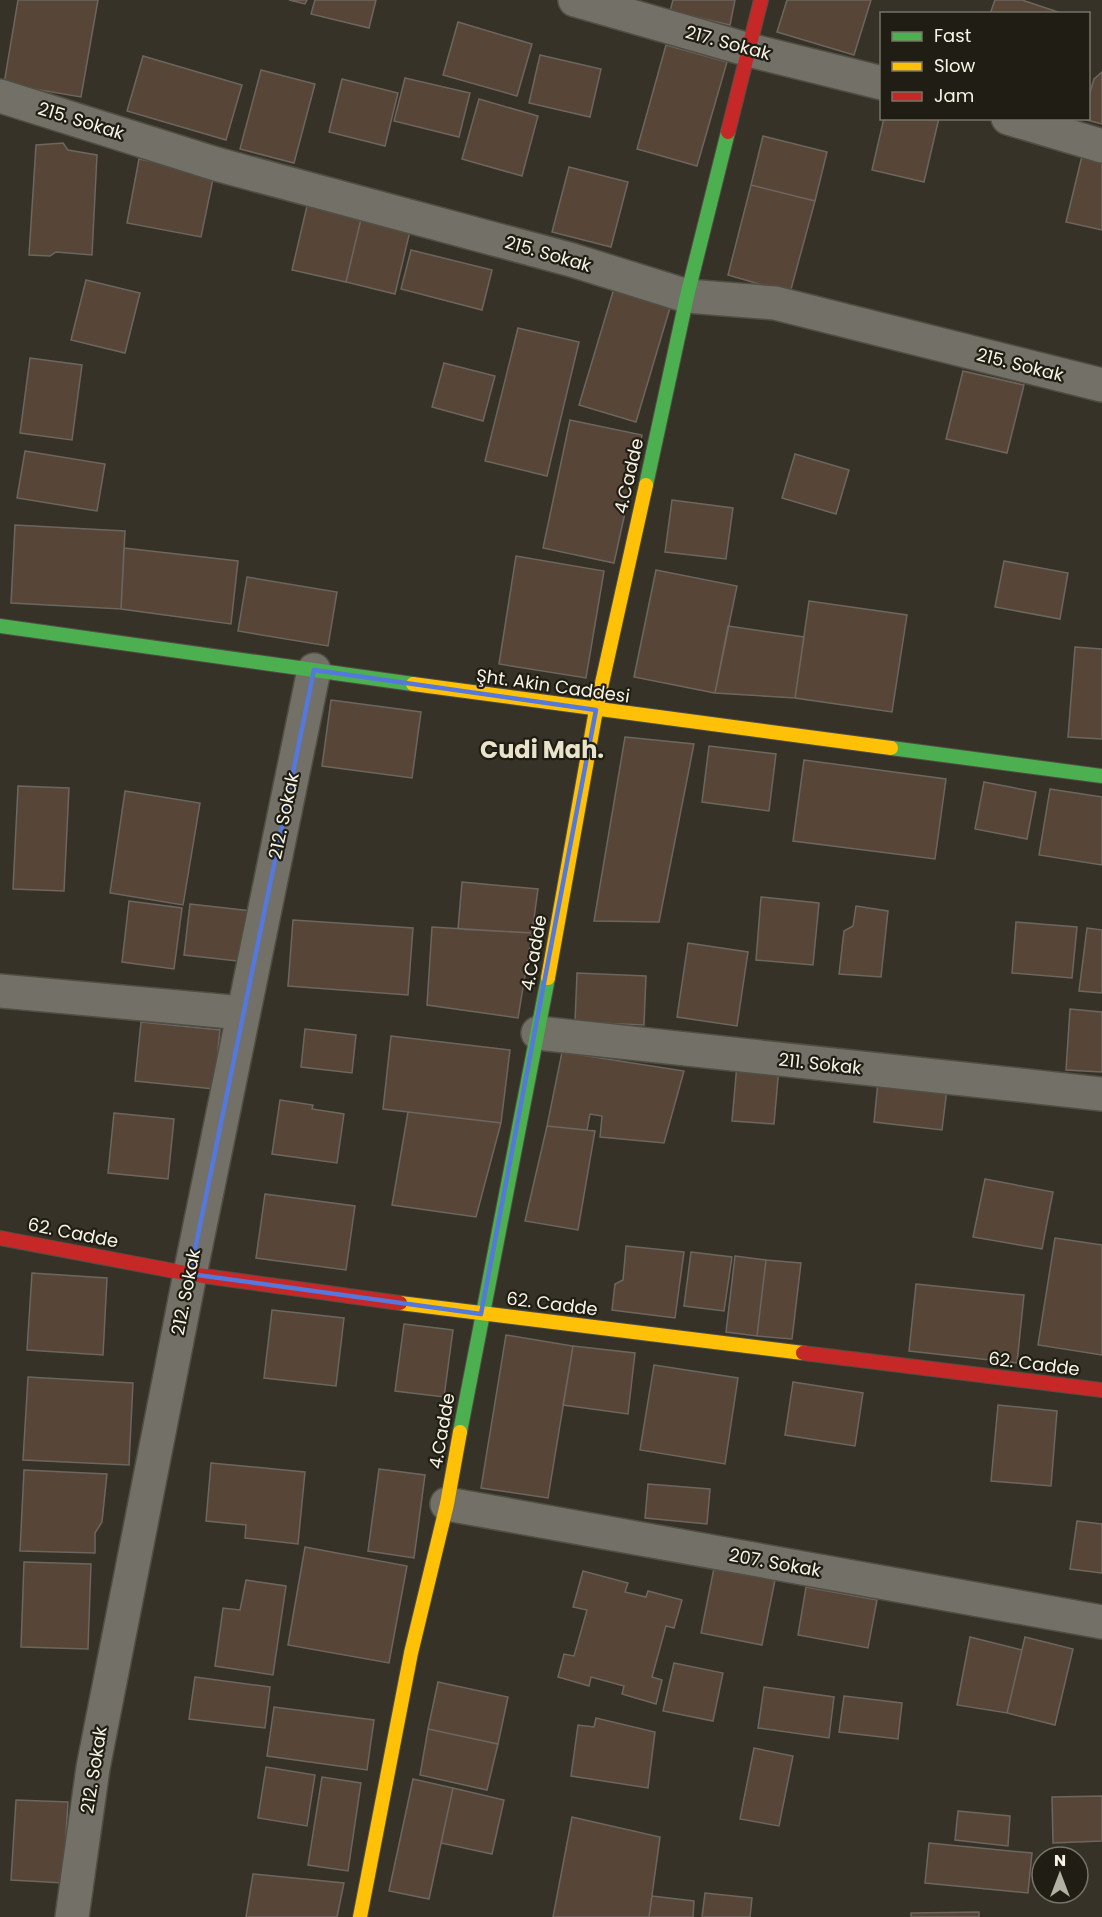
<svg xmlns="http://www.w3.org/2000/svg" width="1102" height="1917" viewBox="0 0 1102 1917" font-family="Poppins,sans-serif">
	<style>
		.building { fill: #574638; stroke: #6c665f; stroke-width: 1.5 }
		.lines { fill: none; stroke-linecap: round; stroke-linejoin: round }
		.street-casing { stroke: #514e44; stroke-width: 36 }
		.fast-casing { stroke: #514e44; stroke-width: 16 }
		.slow-casing { stroke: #514e44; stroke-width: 16 }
		.jam-casing { stroke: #514e44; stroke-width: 16 }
		.street { stroke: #737068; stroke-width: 33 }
		.fast { stroke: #4caf50; stroke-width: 14 }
		.slow { stroke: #ffc107; stroke-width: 14 }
		.jam { stroke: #c62828; stroke-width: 14 }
		.marked { fill: none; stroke: #5478dc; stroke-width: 4.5; stroke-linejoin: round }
		.labels { text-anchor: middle; stroke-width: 4.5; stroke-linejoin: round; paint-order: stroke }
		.street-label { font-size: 18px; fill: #f7f4e7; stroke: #201e14 }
		.district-label { font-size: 24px; font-weight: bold; fill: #e9e3c9; stroke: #201e14 }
	</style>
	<rect width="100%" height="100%" fill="#363227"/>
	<path class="building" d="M18 0H98L81 97 4 84Z
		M289 0H307L305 4Z
		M315 0H376L369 28 311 14Z
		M673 0H735L730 25 670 11Z
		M787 0H871L854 55 777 32Z
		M995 0H1022L1064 14H990Z
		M458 22 532 44 517 96 443 75Z
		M666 45 727 62 697 166 637 149Z
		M540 55 601 69 590 117 529 103Z
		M143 56 242 85 226 140 127 111Z
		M261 70 315 84 294 163 240 149Z
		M1102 72V124L1083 119 1088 118V99L1094 79Z
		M405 78 470 93 459 137 394 121Z
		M342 79 398 93 385 146 329 132Z
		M479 99 538 116 522 176 462 159Z
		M884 118H939L924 182 872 170Z
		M763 136 827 152 815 201 751 185Z
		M63 143 68 150 97 155 92 255 56 252 50 256 29 255 36 145Z
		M1082 156 1102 161V230L1066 222Z
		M139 159 214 174 201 237 127 223Z
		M569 167 628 182 611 247 552 232Z
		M751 185 815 201 790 293 728 275Z
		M307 206 361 219 346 282 292 270Z
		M361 219 410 231 395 294 346 282Z
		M411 250 492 270 482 310 401 289Z
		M86 280 140 293 125 353 71 340Z
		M615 285 672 301 636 422 579 405Z
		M518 328 579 342 547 476 485 461Z
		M30 358 82 365 72 440 20 433Z
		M444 363 495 376 483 421 432 407Z
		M963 371 1024 385 1007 453 946 439Z
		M570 420 642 435 614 563 543 548Z
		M25 451 105 464 97 511 17 498Z
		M795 454 849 470 836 514 782 498Z
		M672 500 733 508 726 559 665 552Z
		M15 525 125 531 121 609 11 603Z
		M124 548 238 561 231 624 121 609Z
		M516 556 604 571 586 678 499 664Z
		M1004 561 1068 573 1060 619 995 607Z
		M656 570 737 586 715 693 634 677Z
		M247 577 337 592 328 646 238 631Z
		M809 601 907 615 892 712 795 698Z
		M728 626 804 637 795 698 715 693Z
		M1075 647 1102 649V739L1068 737Z
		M331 700 421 712 412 778 322 766Z
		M625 737 694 744 659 922 594 921Z
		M709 746 776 754 769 811 702 802Z
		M804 760 946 779 935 859 793 841Z
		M984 782 1036 792 1027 839 975 829Z
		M18 786 69 788 64 891 13 889Z
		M1050 789 1102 797V865L1039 855Z
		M125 791 200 803 183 905 110 893Z
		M462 882 538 889 532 933 458 929Z
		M761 897 819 903 813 965 756 960Z
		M129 901 182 908 174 969 122 962Z
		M190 904 252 911 246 962 184 955Z
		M856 906 888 911 881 977 839 974 844 931 853 926Z
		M293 920 413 928 408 995 288 986Z
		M1016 922 1077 927 1072 978 1012 973Z
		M432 927 532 933 518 1018 427 1005Z
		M1087 928 1102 930V993L1079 991Z
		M688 943 748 952 737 1026 677 1017Z
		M577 973 646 976 644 1025 575 1022Z
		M1070 1009 1102 1012V1072L1066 1070Z
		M141 1022 220 1030 214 1089 135 1081Z
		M305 1029 356 1035 352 1073 301 1067Z
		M391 1036 510 1050 501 1123 383 1109Z
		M562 1052 684 1071 664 1143 600 1137 602 1116 590 1114 587 1130 547 1126Z
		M737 1064 779 1067 774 1124 732 1121Z
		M878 1082 947 1089 942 1130 874 1122Z
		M280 1100 313 1105 312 1109 344 1114 337 1163 272 1154Z
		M408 1112 501 1123 476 1217 392 1205Z
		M114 1113 174 1119 168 1179 108 1173Z
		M547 1126 595 1131 578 1230 525 1221Z
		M985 1179 1053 1192 1042 1249 973 1237Z
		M265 1194 355 1206 346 1270 256 1258Z
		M1055 1238 1102 1245V1355L1038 1345Z
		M626 1246 684 1252 675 1318 612 1310 615 1284 623 1280Z
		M691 1252 732 1257 724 1311 684 1306Z
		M735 1256 766 1260 757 1336 726 1332Z
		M766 1260 801 1263 792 1339 757 1336Z
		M32 1273 107 1278 103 1355 27 1350Z
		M916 1284 1024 1295 1017 1363 909 1351Z
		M272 1310 344 1318 336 1386 264 1378Z
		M404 1324 453 1330 444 1397 395 1391Z
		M506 1335 573 1346 548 1498 481 1488Z
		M573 1346 635 1353 628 1414 563 1405Z
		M654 1365 738 1378 725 1464 640 1450Z
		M28 1377 133 1383 129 1465 23 1460Z
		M793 1382 863 1393 855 1446 785 1435Z
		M998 1405 1057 1411 1051 1486 991 1481Z
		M211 1463 305 1472 298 1544 245 1538 246 1525 206 1521Z
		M379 1469 425 1475 414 1558 368 1551Z
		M24 1470 107 1474 102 1522 95 1533V1553L20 1551Z
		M648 1484 710 1489 707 1524 645 1518Z
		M1077 1521 1102 1524V1573L1070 1569Z
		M305 1547 407 1566 389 1663 288 1645Z
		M24 1562 91 1564 88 1649 21 1647Z
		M714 1568 775 1580 762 1645 701 1633Z
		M583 1571 628 1583 625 1592 646 1597 648 1591 682 1600 674 1628 666 1626 652 1677 662 1680 656 1704 622 1694 624 1686 591 1677 589 1686 558 1677 564 1654 574 1656 587 1610 573 1607Z
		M246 1580 286 1586 273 1675 215 1666 223 1608 240 1610Z
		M806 1587 877 1600 868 1648 798 1635Z
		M970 1637 1022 1650 1007 1713 957 1705Z
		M1025 1637 1073 1649 1055 1725 1007 1713Z
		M674 1663 723 1673 713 1721 663 1711Z
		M195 1677 270 1687 265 1728 189 1719Z
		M438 1682 508 1697 498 1744 428 1729Z
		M764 1687 834 1697 829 1738 758 1728Z
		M844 1696 902 1703 898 1739 839 1732Z
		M274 1707 374 1720 367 1770 267 1756Z
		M596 1718 655 1732 648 1788 571 1776 578 1725 594 1727Z
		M428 1729 498 1744 487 1790 420 1775Z
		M754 1748 793 1756 779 1826 740 1819Z
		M266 1767 315 1775 307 1826 258 1818Z
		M322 1777 361 1783 348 1871 308 1865Z
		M413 1779 453 1788 429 1899 389 1891Z
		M453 1788 504 1800 492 1854 441 1843Z
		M1102 1796V1841L1053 1843 1052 1797Z
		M16 1800 68 1802 63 1883 11 1880Z
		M958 1811 1010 1816 1008 1846 955 1840Z
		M572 1817 660 1837 649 1917H553Z
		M929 1843 1032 1853 1028 1893 925 1883Z
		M253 1874 344 1883 337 1917H246Z
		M705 1893 752 1898 750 1917H702Z
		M652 1896 694 1901 693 1917H649Z
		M979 1912V1917H911V1913Z"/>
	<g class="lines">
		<defs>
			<path id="street" d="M575 0 749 50 882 83
				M0 96 216 164 572 260 687 296 775 303 1102 385
				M1008 118 1102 146
				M0 991 243 1013
				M538 1033 1102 1094
				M447 1504 1102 1622
				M72 1917 93 1768 190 1274 314 670"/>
			<path id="fast" d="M646 485 687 296 728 132
				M0 626 413 684
				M891 748 1102 776
				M460 1432 548 978"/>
			<path id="slow" d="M413 684 891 748
				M548 978 596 710 646 485
				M400 1303 803 1353
				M360 1917 411 1653 447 1504 460 1432"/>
			<path id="jam" d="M728 132 761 0
				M0 1238 190 1274 400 1303
				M803 1353 1102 1390"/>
		</defs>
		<use href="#street" class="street-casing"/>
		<use href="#fast" class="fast-casing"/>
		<use href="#slow" class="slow-casing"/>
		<use href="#jam" class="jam-casing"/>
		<use href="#street" class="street"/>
		<use href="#fast" class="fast"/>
		<use href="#slow" class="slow"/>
		<use href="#jam" class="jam"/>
	</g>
	<path class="marked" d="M314 670 596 710 481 1314 190 1274Z"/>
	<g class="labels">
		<g class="street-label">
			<text transform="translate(728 43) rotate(15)" y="6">217. Sokak</text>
			<text transform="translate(81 121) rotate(17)" y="6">215. Sokak</text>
			<text transform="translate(548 254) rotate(16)" y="6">215. Sokak</text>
			<text transform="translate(1020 365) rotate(14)" y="6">215. Sokak</text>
			<text transform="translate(629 476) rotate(-77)" y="6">4.Cadde</text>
			<text transform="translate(553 686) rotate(8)" y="6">Şht. Akin Caddesi</text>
			<text transform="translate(284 816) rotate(-78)" y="6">212. Sokak</text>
			<text transform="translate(534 953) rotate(-80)" y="6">4.Cadde</text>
			<text transform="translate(820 1064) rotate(6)" y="6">211. Sokak</text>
			<text transform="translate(73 1233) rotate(11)" y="6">62. Cadde</text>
			<text transform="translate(186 1292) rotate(-79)" y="6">212. Sokak</text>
			<text transform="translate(552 1304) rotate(7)" y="6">62. Cadde</text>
			<text transform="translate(1034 1364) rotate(7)" y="6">62. Cadde</text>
			<text transform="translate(442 1431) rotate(-80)" y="6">4.Cadde</text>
			<text transform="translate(775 1563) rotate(10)" y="6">207. Sokak</text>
			<text transform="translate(94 1770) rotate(-81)" y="6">212. Sokak</text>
		</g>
		<g class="district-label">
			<text x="542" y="758">Cudi Mah.</text>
		</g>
	</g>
	<rect x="880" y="12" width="210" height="108" fill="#201e14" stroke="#767468" stroke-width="1.5"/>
	<rect x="892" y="32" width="30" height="9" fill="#4caf50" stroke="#767468" stroke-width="1.5"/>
	<text x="934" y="42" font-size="18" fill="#f7f4e7">Fast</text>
	<rect x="892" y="62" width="30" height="9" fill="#ffc107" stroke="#767468" stroke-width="1.5"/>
	<text x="934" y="72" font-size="18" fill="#f7f4e7">Slow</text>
	<rect x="892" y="92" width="30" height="9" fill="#c62828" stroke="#767468" stroke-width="1.5"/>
	<text x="934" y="102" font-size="18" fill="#f7f4e7">Jam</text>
	<g transform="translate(1060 1875)"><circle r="28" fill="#201e14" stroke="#767468" stroke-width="1.5"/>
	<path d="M0-4.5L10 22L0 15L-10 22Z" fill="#b3b0a4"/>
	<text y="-9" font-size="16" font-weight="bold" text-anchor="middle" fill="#f7f4e7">N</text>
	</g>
</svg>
